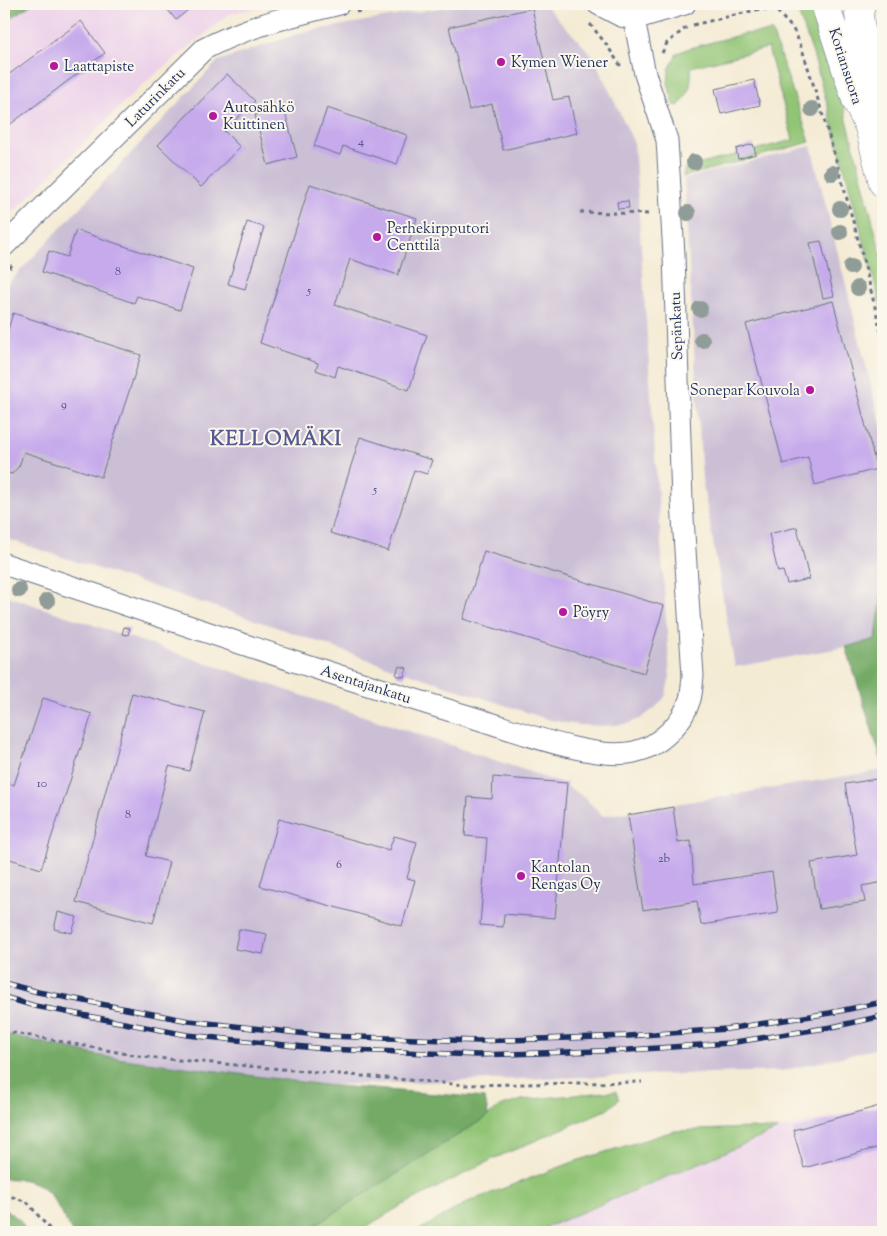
<svg xmlns="http://www.w3.org/2000/svg" width="887" height="1236" viewBox="0 0 887 1236" font-family="'Sorts Mill Goudy',serif">
	<style>
		.built { fill: #ecd1ea }
		.industrial { fill: #cbbfd5 }
		.green { fill: #91c475; stroke: #567a6a }
		.forest { fill: #74aa66; stroke: #486c62 }
		.building { fill: #c6aaec }
		.lines { fill: none; stroke-linecap: round; stroke-linejoin: round }
		.minor-casing { stroke: #677187; stroke-width: 23 }
		.secondary-casing { stroke: #677187; stroke-width: 29 }
		.path { stroke: #677187; stroke-width: 3; stroke-dasharray: 4 4; stroke-linecap: butt }
		.minor { stroke: #fff; stroke-width: 21 }
		.secondary { stroke: #fff; stroke-width: 28 }
		.rail-casing { stroke: #1b2f5e; stroke-width: 5.5 }
		.rail { stroke: #fbf7ec; stroke-width: 4; stroke-dasharray: 11; stroke-linecap: butt }
		.tree { fill: #909c97 }
		.poi-dot { fill: #b5179e; stroke: #fbf7ec; stroke-width: 2 }
		.labels { text-anchor: middle; stroke-width: 4; stroke-linejoin: round; paint-order: stroke }
		.number-label { font-size: 12px; fill: #464e82 }
		.poi-label { font-size: 15px; fill: #1b2f5e; stroke: #fbf7ec; text-anchor: start }
		.street-label { font-size: 15px; fill: #1b2f5e; stroke: #fbf7ec }
		.district-label { font-size: 20px; font-weight: bold; letter-spacing: 1px; fill: #575a90; stroke: #fbf7ec }
	</style>
	<rect width="100%" height="100%" fill="#fbf7ec"/>
	<filter id="ink" filterUnits="userSpaceOnUse"><feTurbulence type="fractalNoise" baseFrequency=".02" numOctaves="2"/><feDisplacementMap in="SourceGraphic" scale="10" xChannelSelector="R" yChannelSelector="G"/><feConvolveMatrix kernelMatrix="1 2 1 2 8 2 1 2 1" color-interpolation-filters="sRGB"/></filter>
	<filter id="wash" filterUnits="userSpaceOnUse"><feTurbulence type="fractalNoise" baseFrequency=".0096" numOctaves="4" result="noise"/><feDisplacementMap in="SourceGraphic" scale="20" xChannelSelector="R" yChannelSelector="G"/><feGaussianBlur stdDeviation="1.12" result="paint"/><feColorMatrix in="noise" values="0 0 0 0 0 0 0 0 0 0 0 0 0 0 0 0 0 1.4 0 .05"/><feComposite in="paint" operator="in"/></filter>
	<g filter="url(#wash)">
		<rect width="100%" height="100%" fill="#f4ebd4"/>
		<path class="built" d="M32 4H273L229 14 140 87 4 221V23Z
			M883 1104V1232H535L778 1130Z"/>
		<path class="industrial" d="M462 4H544L593 56 634 143 670 677 665 697 655 708 640 719 627 724 603 726 578 725 550 720 372 661 273 626 4 538V288L218 61 304 32Z
			M811 146 883 433V580L876 639 846 647 735 667 702 479 684 179Z
			M4 595 527 771 565 785 585 798 603 816 883 770V1047L782 1071 324 1085 100 1056 4 1034Z"/>
		<path class="green" d="M795 4H802L817 20 836 76 883 262V314L827 103 812 51Z
			M772 32 810 142 683 177 685 168 793 140 768 48 691 67C692 81 690 96 678 106L674 105 668 84 669 70 677 53 690 48 743 34Z
			M616 1091 619 1099 608 1109 493 1159 399 1207 357 1232H303L488 1116 499 1107 522 1100Z
			M751 1128 778 1130 535 1232H416L470 1201 576 1161 674 1131Z"/>
		<path class="forest" d="M4 4H32L4 23Z
			M883 580V765L846 647 876 639Z
			M4 1034 100 1056 324 1085 485 1098 488 1116 304 1232H72C53 1199 48 1176 4 1179Z
			M4 1209 19 1219 27 1232H4Z"/>
		<g id="blocks">
			<path class="building" d="M163 4H195L176 20Z
				M532 8 553 100 569 97 577 133 503 150 492 104 469 110 449 27Z
				M81 21 105 53 4 129V78Z
				M227 74 255 101 224 131 240 147 201 187 158 145Z
				M754 80 760 105 721 114 715 89Z
				M284 108 297 157 268 165 255 115Z
				M327 108 407 135 397 164 343 146 340 155 314 146Z
				M753 144 756 154 738 159 736 149Z
				M310 184 417 218 398 275 350 259 335 305 427 335 409 390 338 366 335 377 316 370 318 363 260 343Z
				M628 201 629 208 618 209 617 202Z
				M247 222 264 227 245 289 228 284Z
				M76 230 193 269 180 310 137 296 134 303 42 272 49 251 67 257Z
				M821 241 834 296 823 298 810 243Z
				M833 301 877 469 815 485 808 457 783 464 746 324Z
				M13 313 141 355 101 477 24 452 19 466 12 474 4 472V343Z
				M360 437 432 460 427 474 414 470 388 551 330 533Z
				M797 527 809 579 787 584 783 571 778 572 769 534Z
				M484 551 664 606 644 673 463 619Z
				M124 627 130 628 128 635 122 634Z
				M399 666 407 668 404 677 396 675Z
				M132 693 205 712 189 771 169 766 146 856 169 862 153 923 76 902Z
				M43 698 92 714 41 869 4 857V781L14 785Z
				M493 777 567 783 555 918 504 914 503 927 480 925 487 838 465 836 468 797 492 799Z
				M883 778V882L862 886 865 902 819 909 811 863 857 855 845 784Z
				M673 807 678 843 691 841 694 884 772 872 778 913 701 925 697 901 643 910 628 815Z
				M279 819 389 850 394 836 417 842 407 878 415 880 402 926 260 886Z
				M58 912 77 917 72 933 54 929Z
				M239 929 267 934 263 954 235 949Z
				M883 1105V1146L804 1168 793 1130Z"/>
		</g>
	</g>
	<g filter="url(#ink)">
		<use href="#blocks" fill-opacity="0" stroke="#677187" stroke-width="1"/>
		<g class="lines">
			<defs>
				<path id="minor" d="M598 4 621 16 634 19
					M634 19 685 4
					M4 246 204 49C247 26 292 16 339 4
					M4 564C163 617 321 672 481 720 520 732 595 761 634 752 659 747 683 723 690 699 692 692 692 683 693 676L682 502 674 255 667 140 645 74 634 19"/>
				<path id="secondary" d="M825 4 856 100 869 127 883 183
					M861 4 859 15 870 94V108"/>
			</defs>
			<use href="#minor" class="minor-casing"/>
			<use href="#secondary" class="secondary-casing"/>
			<path class="path" d="M774 4C776 14 788 21 794 31 798 38 801 47 804 55 834 149 861 245 883 341
				M356 12 390 4
				M590 24 606 44 622 68
				M693 25 760 9 775 10
				M662 53 667 43 687 27
				M580 212 650 214
				M4 274 12 265
				M4 1031 144 1057 465 1085 642 1082
				M4 1194 27 1202 52 1232"/>
			<use href="#minor" class="minor"/>
			<use href="#secondary" class="secondary"/>
			<defs>
				<path id="rail" d="M4 983 38 992 189 1021 326 1036 478 1041 628 1036 727 1029 830 1013 883 1002
					M4 997 35 1006 187 1035 325 1049 478 1055 629 1050 729 1043 832 1027 883 1016"/>
			</defs>
			<use href="#rail" class="rail-casing"/>
			<use href="#rail" class="rail"/>
		</g>
		<g class="tree">
			<circle cx="812" cy="109" r="8"/>
			<circle cx="694" cy="162" r="8"/>
			<circle cx="832" cy="173" r="8"/>
			<circle cx="840" cy="209" r="8"/>
			<circle cx="688" cy="213" r="8"/>
			<circle cx="840" cy="232" r="8"/>
			<circle cx="851" cy="267" r="8"/>
			<circle cx="858" cy="288" r="8"/>
			<circle cx="700" cy="309" r="8"/>
			<circle cx="702" cy="340" r="8"/>
			<circle cx="19" cy="590" r="8"/>
			<circle cx="47" cy="601" r="8"/>
		</g>
	</g>
	<g class="poi-dot">
		<circle cx="501" cy="62" r="5"/>
		<circle cx="54" cy="66" r="5"/>
		<circle cx="213" cy="116" r="5"/>
		<circle cx="377" cy="237" r="5"/>
		<circle cx="810" cy="390" r="5"/>
		<circle cx="563" cy="612" r="5"/>
		<circle cx="521" cy="876" r="5"/>
	</g>
	<g class="labels">
		<g class="number-label">
			<text x="361" y="145">4</text>
			<text x="118" y="275">8</text>
			<text x="309" y="294">5</text>
			<text x="64" y="408">9</text>
			<text x="375" y="493">5</text>
			<text x="42" y="787">10</text>
			<text x="128" y="818">8</text>
			<text x="664" y="862">2b</text>
			<text x="339" y="868">6</text>
		</g>
		<g class="poi-label">
			<text x="511" y="67">Kymen Wiener</text>
			<text x="64" y="71">Laattapiste</text>
			<text x="223" y="112">Autosähkö<tspan x="223" dy="17">Kuittinen</tspan></text>
			<text x="387" y="233">Perhekirpputori<tspan x="387" dy="17">Centtilä</tspan></text>
			<text x="800" y="395" text-anchor="end">Sonepar Kouvola</text>
			<text x="573" y="617">Pöyry</text>
			<text x="531" y="872">Kantolan<tspan x="531" dy="17">Rengas Oy</tspan></text>
		</g>
		<g class="street-label">
			<text transform="translate(846 66) rotate(72)" y="5">Koriansuora</text>
			<text transform="translate(155 97) rotate(-45)" y="5">Laturinkatu</text>
			<text transform="translate(676 326) rotate(-92)" y="5">Sepänkatu</text>
			<text transform="translate(366 684) rotate(18)" y="5">Asentajankatu</text>
		</g>
		<g class="district-label">
			<text x="276" y="445">KELLOMÄKI</text>
		</g>
	</g>
	<rect width="887" height="1236" fill="none" stroke="#fbf7ec" stroke-width="20"/>
</svg>
